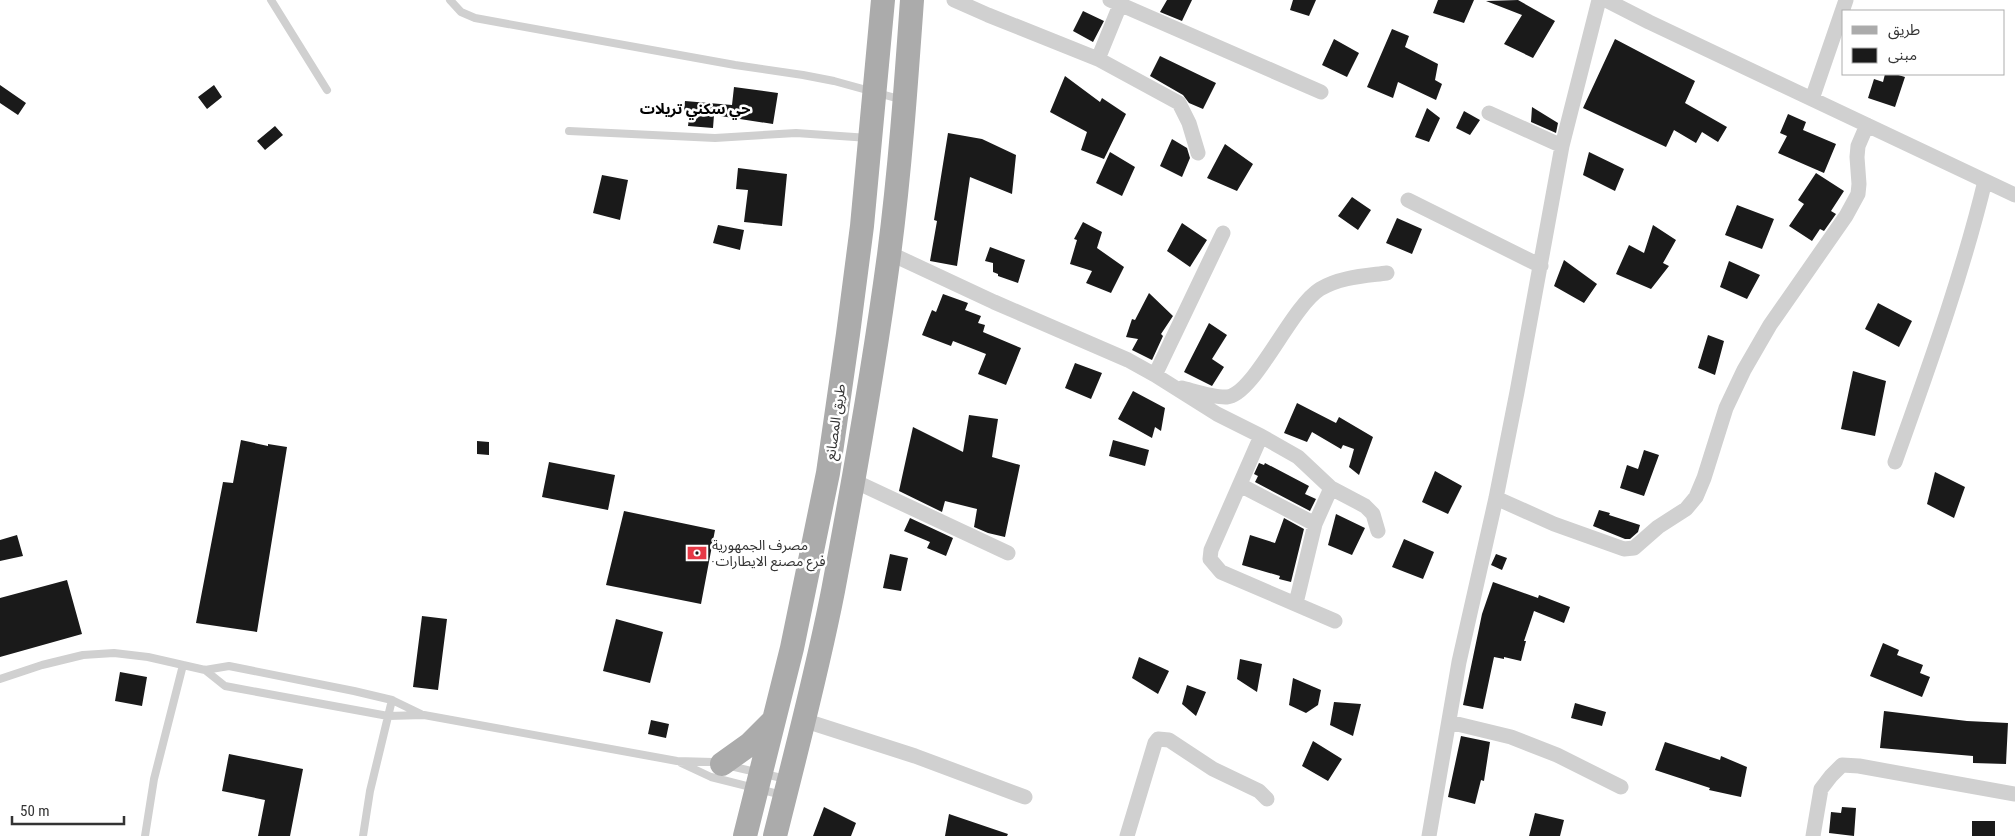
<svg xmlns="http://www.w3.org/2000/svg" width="2015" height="836" viewBox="0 0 2015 836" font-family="'Roboto Condensed','Noto Sans Arabic',sans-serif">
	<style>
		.building { fill: #1a1a1a }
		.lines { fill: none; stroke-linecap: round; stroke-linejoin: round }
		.lane { stroke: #d0d0d0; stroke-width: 8 }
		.street { stroke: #d0d0d0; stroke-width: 15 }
		.primary { stroke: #ababab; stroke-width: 24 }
		.labels { text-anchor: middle; stroke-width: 5; stroke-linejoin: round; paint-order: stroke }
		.street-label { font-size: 14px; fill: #333; stroke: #fff }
		.poi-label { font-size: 14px; fill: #333; stroke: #fff; text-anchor: start }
		.neighbourhood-label { font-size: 15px; font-weight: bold; fill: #000; stroke: #fff }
	</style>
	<rect width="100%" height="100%" fill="#fff"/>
	<path class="building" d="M1167 0H1192L1182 21 1160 12Z
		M1293 0H1316L1309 16 1290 10Z
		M1438 0H1474L1464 23 1433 13Z
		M1518 0 1555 21 1533 58 1504 44 1522 15 1486 1Z
		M1083 11 1104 21 1093 42 1073 31Z
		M1392 29 1409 36 1405 47 1438 64 1435 80 1442 84 1436 100 1398 82 1393 98 1367 87Z
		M1334 39 1359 53 1347 77 1322 65Z
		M1615 39 1695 81 1685 103 1727 127 1718 142 1702 132 1696 143 1674 130 1666 147 1583 108Z
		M1160 56 1216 83 1203 109 1189 103 1183 95 1150 76Z
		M1885 74H1895L1905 77 1895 107 1868 98 1874 79 1883 82Z
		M1065 76 1100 102 1102 98 1126 114 1104 159 1081 150 1087 132 1050 112Z
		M0 85 26 103 18 115 0 103Z
		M214 85 222 97 207 109 198 97Z
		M734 87 778 93 773 124 714 115 713 128 688 126 690 111H684L685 101 732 105Z
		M1532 107 1558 123 1556 133 1531 122Z
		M1427 108 1440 118 1429 142 1415 137Z
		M1464 111 1480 120 1470 135 1456 128Z
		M1788 114 1806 122 1803 130 1836 144 1824 173 1778 153 1787 136 1780 133Z
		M275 126 283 135 265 150 257 141Z
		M948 133 982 139 1016 155 1012 194 970 177 957 266 930 261 937 221 934 220Z
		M1172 139 1187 148 1190 158 1182 177 1160 166Z
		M1225 144 1253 164 1237 191 1207 178Z
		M1110 152 1135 167 1122 196 1096 183Z
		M1589 152 1624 169 1615 191 1583 175Z
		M738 168 787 174 782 226 744 222 748 190 736 189Z
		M1816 173 1844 191 1831 211 1836 214 1824 231 1820 229 1812 241 1789 226 1804 204 1798 200Z
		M602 175 628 180 620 220 593 213Z
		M1352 197 1371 210 1358 230 1338 216Z
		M1737 205 1774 219 1762 249 1725 235Z
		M1397 218 1422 229 1412 254 1386 243Z
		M1083 222 1102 232 1097 248 1124 267 1111 293 1086 283 1092 271 1070 264 1077 240 1074 239Z
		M1182 223 1207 240 1190 267 1167 251Z
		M718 225 744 230 740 250 713 243Z
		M1653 225 1676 240 1663 263 1669 266 1651 289 1616 274 1629 245 1644 253Z
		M990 247 1025 260 1018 283 998 276V274L993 272V263L985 261Z
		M1564 260 1597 284 1584 303 1554 286Z
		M1729 261 1760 275 1747 299 1720 287Z
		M1149 293 1173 316 1161 334 1163 336 1152 360 1132 350 1138 339 1126 337 1132 319 1135 320Z
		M943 294 968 303 965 310 981 316 978 323 985 325 983 332 1021 348 1006 385 978 374 986 354 953 341 951 346 922 335 932 310 936 312Z
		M1878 303 1912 321 1899 347 1865 329Z
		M1209 323 1227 335 1212 359 1224 367 1212 386 1184 372Z
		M1708 335 1724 341 1715 375 1698 368Z
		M1075 363 1102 373 1091 399 1065 388Z
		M1853 371 1886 381 1875 436 1841 429Z
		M1133 391 1165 408 1161 431 1155 427 1152 438 1118 419Z
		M1297 403 1336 423 1339 417 1373 437 1359 475 1349 467 1354 449 1343 445 1341 449 1312 432 1307 442 1284 433Z
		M969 415 998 419 992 457 1020 465 1005 537 988 533 974 527 977 509 945 501 942 512 899 491 913 427 963 452Z
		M241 440 268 446V444L287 447 257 632 196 623 223 482 233 483Z
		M1113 440 1149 450 1145 466 1109 456Z
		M477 441 489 442V455L477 454Z
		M1644 450 1659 455 1644 496 1620 488 1627 465 1638 469Z
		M549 462 615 475 608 510 542 497Z
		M1259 463 1264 465 1265 463 1309 486 1305 494 1316 499 1310 511 1255 482 1258 476 1254 474Z
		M1435 471 1462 486 1448 514 1422 502Z
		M1935 472 1965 487 1954 518 1927 504Z
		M1599 510 1610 513 1609 515 1640 525 1638 532 1630 539H1625L1593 526Z
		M624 511 715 530 701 604 606 585Z
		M1336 514 1365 528 1352 555 1328 545Z
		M910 518 953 538 946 556 927 548 930 542 904 531Z
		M1284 518 1304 529 1291 582 1279 579 1280 576 1242 565 1250 535 1275 543Z
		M17 535 23 556 0 561V540Z
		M1404 539 1434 552 1423 579 1392 567Z
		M890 554 908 558 901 591 883 588Z
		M1496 554 1507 558 1502 570 1491 565Z
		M67 580 82 634 0 657V598Z
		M1493 582 1538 598 1539 595 1570 607 1564 623 1534 611 1524 641H1526L1521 661 1504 657V659L1494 657 1483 709 1463 705 1482 614Z
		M422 616 447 619 438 690 413 687Z
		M616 619 663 632 650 683 603 671Z
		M1883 643 1899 650 1897 655 1923 665 1920 673 1930 677 1922 697 1870 676Z
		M1139 657 1169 671 1158 694 1132 678Z
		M1240 659 1262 664 1257 692 1237 679Z
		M120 672 147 677 142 706 115 701Z
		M1293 678 1321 690 1318 705 1306 713 1289 705Z
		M1187 685 1206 692 1196 716 1182 704Z
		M1334 702 1361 704 1353 736 1330 725Z
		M1575 703 1606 712 1602 726 1571 718Z
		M1884 711 1967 721 2008 723 2006 764 1973 763V756L1880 748Z
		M651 720 669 724 666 738 648 734Z
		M1461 736 1490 742 1484 781 1481 780 1475 804 1448 797Z
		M1313 741 1342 759 1328 781 1302 766Z
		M1665 742 1720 760 1721 756 1747 767 1741 797 1709 790 1710 788 1655 770Z
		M229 754 303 769 290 836H258L265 800 222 791Z
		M824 807 856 823 851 836H813Z
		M1842 807 1856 808 1854 836 1829 833 1831 812 1841 813Z
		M1535 813 1564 820 1560 836H1529Z
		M949 814 1008 834 1007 836H945Z
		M1972 821H1995V836H1972Z"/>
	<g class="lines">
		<path class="lane" d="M271 0 327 90
			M450 0 461 12 475 18 735 65 803 75 834 81 903 100
			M569 131 715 138 796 133 869 138
			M205 670 225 686 388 716 424 715 677 761 713 762 786 779
			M0 679 42 665 83 655 114 653 148 657 205 670 229 666 354 691 392 700 421 714
			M681 763 711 777 782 795
			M145 836 154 779 183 665
			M363 836 370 791 392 700"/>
		<path class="street" d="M954 0 988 15 1098 59 1179 103 1189 123 1198 153
			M1110 0 1321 92
			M1606 0 1649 22 2015 195
			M1098 59 1120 5
			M1812 99 1846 0
			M1489 113 1562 146
			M1408 200 1541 266
			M889 253 994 302 1128 360 1155 375 1217 414 1261 436 1298 457 1331 488 1365 506 1373 514 1378 531
			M1155 375 1223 233
			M1182 388C1194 391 1215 398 1227 397 1254 395 1291 307 1320 289 1340 277 1364 276 1387 273
			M1261 436 1211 550 1210 559 1221 572 1335 621
			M1895 462C1928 369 1962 276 1985 181
			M852 480 1008 553
			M1240 485 1315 524
			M1496 498 1554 524 1624 549 1634 548 1658 527 1686 509 1696 497 1704 478 1726 408 1744 370 1770 325 1846 216 1858 194 1859 184 1857 157 1858 146 1867 125
			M1296 603 1315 524 1331 488
			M803 720 915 756 1025 797
			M1449 722 1511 737 1557 755 1621 787
			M1127 836 1155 743 1158 739 1169 740 1213 769 1259 791 1267 799
			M1429 836 1459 662 1496 498 1517 392 1562 146 1599 0
			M1813 836 1821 789 1831 776 1842 765 1859 766 2015 794"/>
		<path class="primary" d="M722 764 750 744 772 722
			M745 836 792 648 828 473 848 334 862 226 883 0
			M775 836C795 755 817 673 833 591 854 480 874 367 889 255 900 170 906 85 912 0"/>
	</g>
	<defs>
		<symbol id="bank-bare" viewBox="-9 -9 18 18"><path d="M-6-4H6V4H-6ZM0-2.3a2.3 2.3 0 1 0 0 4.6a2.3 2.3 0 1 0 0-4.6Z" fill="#e63946" stroke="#fff" stroke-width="2.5" paint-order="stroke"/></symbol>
	</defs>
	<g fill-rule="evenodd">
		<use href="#bank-bare" x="683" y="539" width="28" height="28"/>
	</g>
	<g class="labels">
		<g class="street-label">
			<text transform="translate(835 422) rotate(-82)" y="5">طريق المصانع</text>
		</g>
		<g class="poi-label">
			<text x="712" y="550">مصرف الجمهورية<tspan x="712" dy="16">-فرع مصنع الايطارات</tspan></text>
		</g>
		<g class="neighbourhood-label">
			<text x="695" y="114">حي سكني تريلات</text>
		</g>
	</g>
	<rect x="1842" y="10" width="162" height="65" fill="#ffffff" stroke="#adadad"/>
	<rect x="1852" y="26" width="25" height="8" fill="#ababab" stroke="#adadad"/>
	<text x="1888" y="35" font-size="15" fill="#333333">طريق</text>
	<rect x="1852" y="48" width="25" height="15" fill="#1a1a1a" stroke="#adadad"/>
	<text x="1888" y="60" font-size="15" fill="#333333">مبنى</text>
	<path d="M12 816v8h112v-8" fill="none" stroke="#333333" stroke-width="2.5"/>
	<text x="20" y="816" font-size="15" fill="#333333" stroke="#ffffff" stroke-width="4" paint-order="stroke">50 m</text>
</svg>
